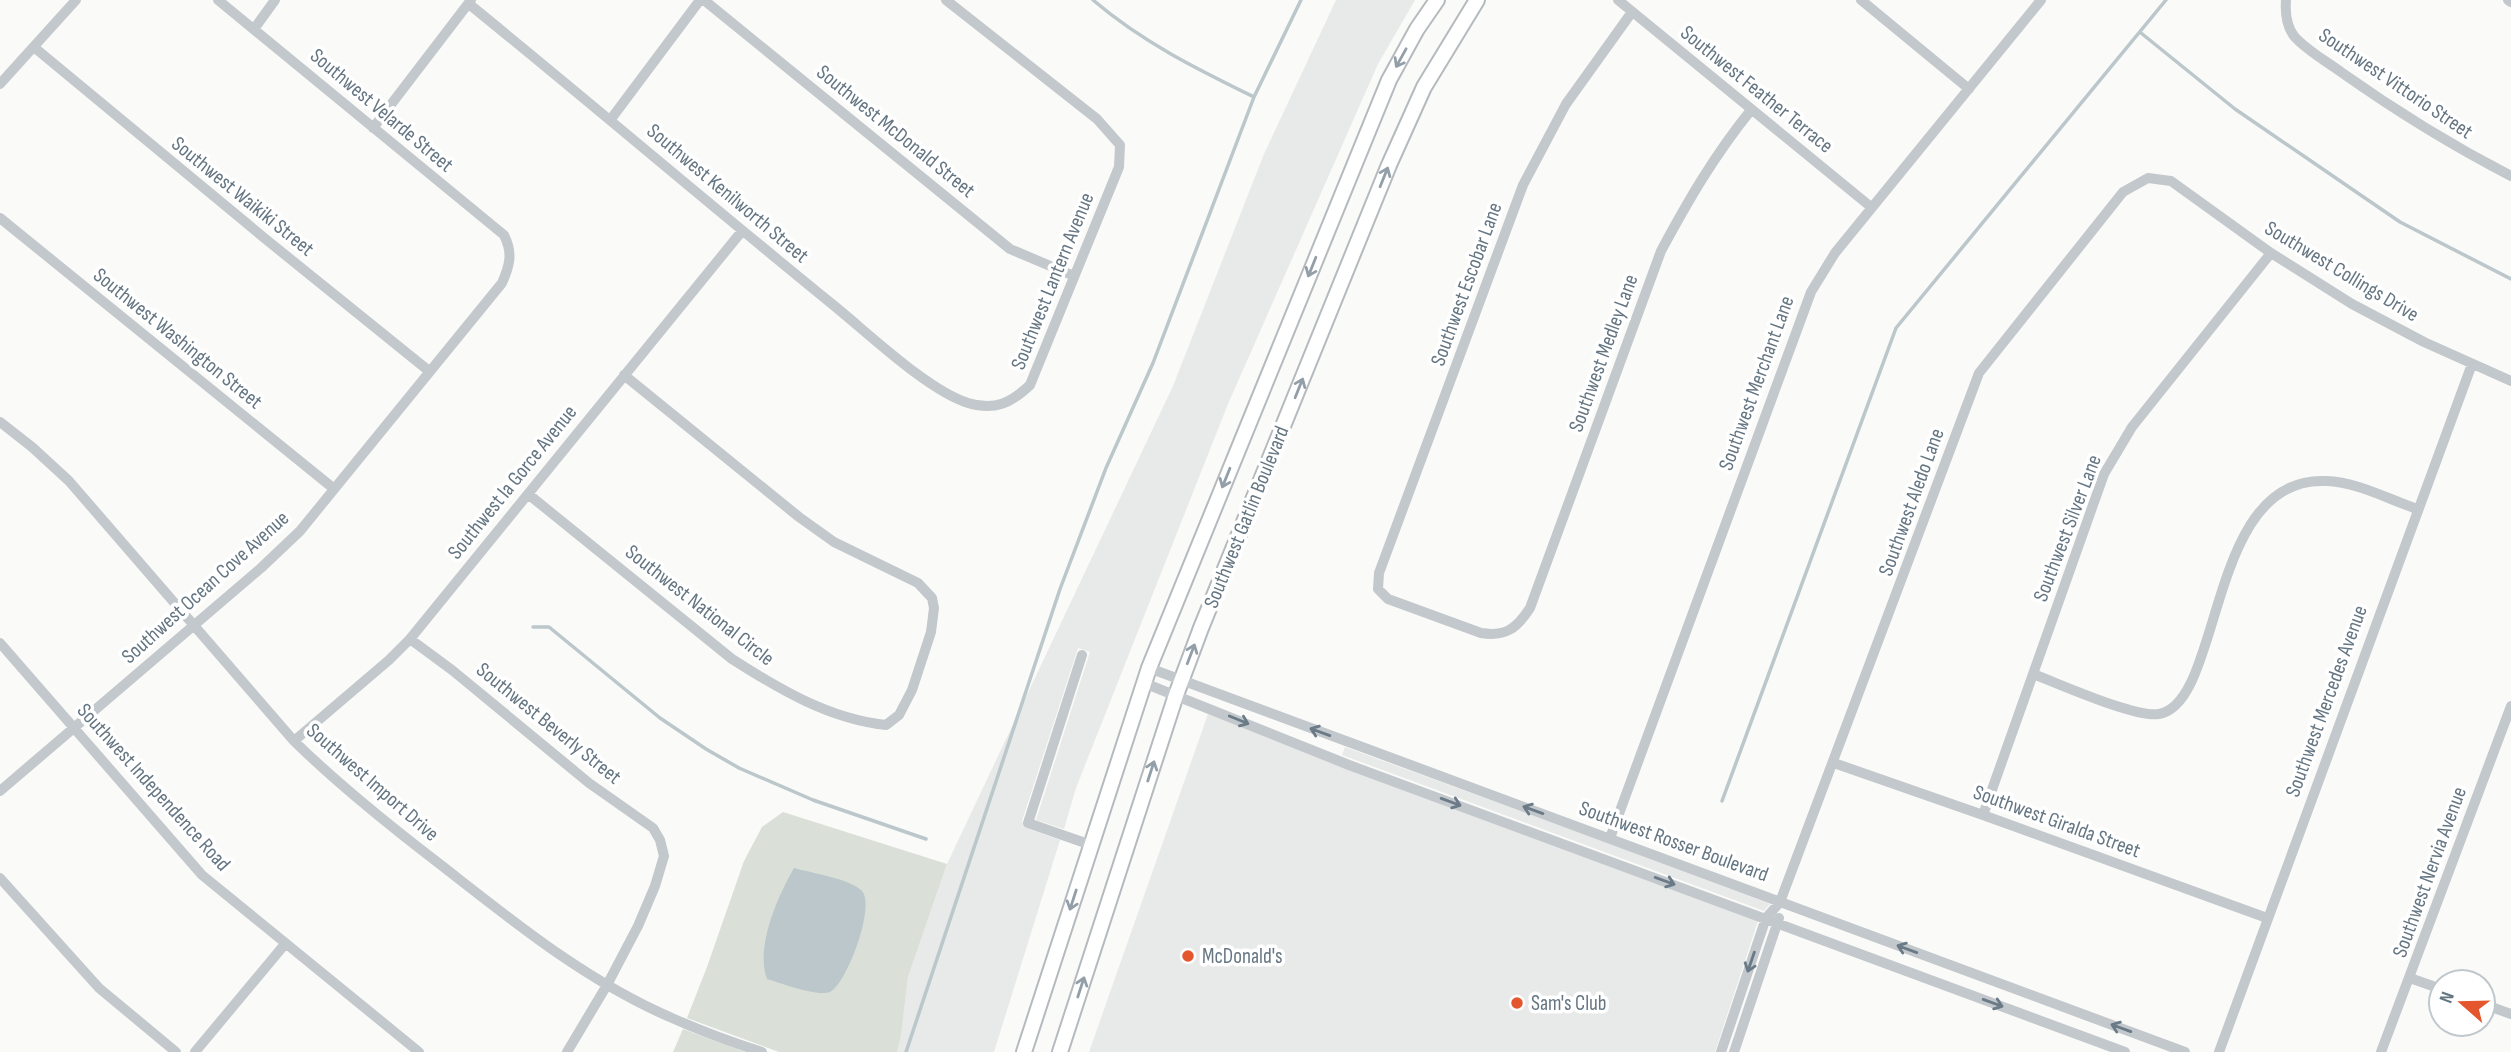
<svg xmlns="http://www.w3.org/2000/svg" width="2511" height="1052" viewBox="0 0 2511 1052" font-family="'Sofia Sans Condensed',sans-serif">
	<style>
		.built { fill: #e8e9e9 }
		.green { fill: #dadfd7 }
		.water { fill: #bbc7cb }
		.lines { fill: none; stroke-linecap: round; stroke-linejoin: round }
		.stream { stroke: #bbc7cb; stroke-width: 3.5 }
		.major-casing { stroke: #b5babe; stroke-width: 18 }
		.minor { stroke: #c3c8cc; stroke-width: 10 }
		.major { stroke: #fff; stroke-width: 14 }
		.oneway { stroke: #939fa8 }
		.oneway2 { stroke: #6a7a87 }
		.poi-dot { fill: #e4572e; stroke: #fff; stroke-width: 2.5 }
		.labels { text-anchor: middle; stroke-width: 7; stroke-linejoin: round; paint-order: stroke }
		.street-label { font-size: 21px; fill: #657683; stroke: #fff }
		.poi-label { font-size: 21px; fill: #657683; stroke: #fff; text-anchor: start }
	</style>
	<rect width="100%" height="100%" fill="#fafaf8"/>
	<path class="built" d="M1336 0H1415L1378 64 1228 404 1076 788 1064 829 1036 820 1090 652 1078 648 1022 821 1026 828 1060 840 994 1052H897L901 1036 908 977 947 864 1173 386 1264 154Z
		M1208 714 1758 921 1715 1052H1089Z
		M1345 747 1608 843 1770 904 1764 911 1342 755Z"/>
	<path class="green" d="M783 812 947 864 908 977 901 1036 897 1052H779L687 1018 707 967 744 861 762 827Z
		M683 1029 745 1052H673Z"/>
	<path class="water" d="M794 868C811 873 847 878 861 890 877 903 847 984 830 992 817 997 781 983 767 979 755 947 778 896 794 868Z"/>
	<g class="lines">
		<path class="stream" d="M1093 0C1142 42 1197 69 1254 97
			M2141 33 2235 109 2400 222 2511 279
			M533 627H549L660 718 706 749 739 768 813 800 926 839
			M1722 801 1896 328 2166 0
			M906 1052 1060 589 1106 468 1153 363 1254 97 1301 0"/>
		<defs>
			<path id="major" d="M1024 1052 1149 668 1389 80 1417 29 1437 0
				M1060 1052 1176 695 1201 628 1389 165 1424 87 1477 0"/>
		</defs>
		<use href="#major" class="major-casing"/>
		<path class="minor" d="M704 0 1010 249 1074 276
			M1618 0 1871 207
			M1861 0 1969 89
			M2286 0C2285 13 2286 25 2294 36 2306 50 2326 61 2341 72 2396 111 2451 145 2511 176
			M2508 0 2511 2
			M469 4C591 103 710 205 832 304 867 332 927 390 968 403 995 411 1011 403 1030 385L1119 167 1120 145 1097 119 946 0
			M1632 12 1566 104 1523 185 1379 573 1378 589 1388 599 1481 633C1506 637 1517 628 1530 608L1661 251C1689 199 1714 156 1751 110
			M254 29 275 0
			M35 48 268 241 429 371
			M0 84 76 0
			M611 119 700 0
			M373 128 471 0
			M0 218 333 488
			M0 422 32 447 69 481 294 741C340 786 390 826 441 865 514 922 586 981 672 1018 701 1031 731 1042 762 1052
			M528 494 732 659C779 689 829 719 886 725L899 715 912 690 931 632 934 608 932 598 918 583 834 542 799 517 624 375
			M410 639 452 670 589 783 653 828 660 840 664 856 655 886 638 926 607 985 567 1052
			M0 643 202 875 419 1052
			M1082 655 1028 823 1091 845
			M1149 668 2185 1052
			M2033 674C2060 684 2135 718 2159 714 2224 703 2206 475 2326 481 2357 482 2388 499 2417 509
			M1144 683 1349 765 2125 1052
			M294 741 389 660 410 639 742 231
			M1834 763 1983 815 2267 918
			M0 791 261 568 300 531 502 283C510 265 513 253 504 235L218 0
			M1983 815 2104 474 2132 427 2271 253
			M1610 838 1811 292 1835 253 2041 0
			M0 878 99 988 176 1052
			M2410 978 2441 989
			M2483 1004 2511 1014
			M195 1052 285 944
			M1721 1052 1766 918 1780 902 1979 373 2123 192 2148 178 2171 181 2271 253 2352 304 2424 342 2511 381
			M1734 1052 1779 918
			M2219 1052 2472 364
			M2381 1052 2511 706"/>
		<use href="#major" class="major"/>
	</g>
	<defs><path id="oneway-shaft" d="M-6 0H5M1.5-3L5.5 0L1.5 3" fill="none" stroke-width="1.6" stroke-linecap="round" stroke-linejoin="round" transform="scale(1.75)"/></defs>
	<g class="oneway">
		<use href="#oneway-shaft" transform="translate(1401 58) rotate(119)"/>
		<use href="#oneway-shaft" transform="translate(1384 177) rotate(-68)"/>
		<use href="#oneway-shaft" transform="translate(1312 267) rotate(112)"/>
		<use href="#oneway-shaft" transform="translate(1299 388) rotate(-68)"/>
		<use href="#oneway-shaft" transform="translate(1226 478) rotate(112)"/>
		<use href="#oneway-shaft" transform="translate(1191 654) rotate(-69)"/>
		<use href="#oneway-shaft" transform="translate(1151 771) rotate(-72)"/>
		<use href="#oneway-shaft" transform="translate(1073 900) rotate(108)"/>
		<use href="#oneway-shaft" transform="translate(1081 987) rotate(-72)"/>
	</g>
	<g class="oneway2">
		<use href="#oneway-shaft" transform="translate(1239 720) rotate(22)"/>
		<use href="#oneway-shaft" transform="translate(1320 732) rotate(-160)"/>
		<use href="#oneway-shaft" transform="translate(1451 802) rotate(20)"/>
		<use href="#oneway-shaft" transform="translate(1533 810) rotate(-160)"/>
		<use href="#oneway-shaft" transform="translate(1665 881) rotate(20)"/>
		<use href="#oneway-shaft" transform="translate(1907 949) rotate(-160)"/>
		<use href="#oneway-shaft" transform="translate(1751 962) rotate(109)"/>
		<use href="#oneway-shaft" transform="translate(1993 1003) rotate(20)"/>
		<use href="#oneway-shaft" transform="translate(2121 1028) rotate(-160)"/>
	</g>
	<g class="poi-dot">
		<circle cx="1188" cy="956" r="7"/>
		<circle cx="1517" cy="1003" r="7"/>
	</g>
	<g class="labels">
		<g class="street-label">
			<text transform="translate(2396 83) rotate(34)" y="7">Southwest Vittorio Street</text>
			<text transform="translate(1757 89) rotate(39)" y="7">Southwest Feather Terrace</text>
			<text transform="translate(382 110) rotate(40)" y="7">Southwest Velarde Street</text>
			<text transform="translate(896 131) rotate(39)" y="7">Southwest McDonald Street</text>
			<text transform="translate(728 193) rotate(40)" y="7">Southwest Kenilworth Street</text>
			<text transform="translate(243 196) rotate(39)" y="7">Southwest Waikiki Street</text>
			<text transform="translate(2342 271) rotate(31)" y="7">Southwest Collings Drive</text>
			<text transform="translate(1052 281) rotate(-68)" y="7">Southwest Lantern Avenue</text>
			<text transform="translate(1466 284) rotate(-70)" y="7">Southwest Escobar Lane</text>
			<text transform="translate(178 338) rotate(39)" y="7">Southwest Washington Street</text>
			<text transform="translate(1603 353) rotate(-70)" y="7">Southwest Medley Lane</text>
			<text transform="translate(1756 383) rotate(-70)" y="7">Southwest Merchant Lane</text>
			<text transform="translate(512 482) rotate(-51)" y="7">Southwest la Gorce Avenue</text>
			<text transform="translate(1911 502) rotate(-70)" y="7">Southwest Aledo Lane</text>
			<text transform="translate(1246 517) rotate(-68)" y="7">Southwest Gatlin Boulevard</text>
			<text transform="translate(2067 528) rotate(-69)" y="7">Southwest Silver Lane</text>
			<text transform="translate(205 587) rotate(-42)" y="7">Southwest Ocean Cove Avenue</text>
			<text transform="translate(700 605) rotate(38)" y="7">Southwest National Circle</text>
			<text transform="translate(2326 701) rotate(-70)" y="7">Southwest Mercedes Avenue</text>
			<text transform="translate(549 723) rotate(39)" y="7">Southwest Beverly Street</text>
			<text transform="translate(373 782) rotate(41)" y="7">Southwest Import Drive</text>
			<text transform="translate(154 787) rotate(48)" y="7">Southwest Independence Road</text>
			<text transform="translate(2057 821) rotate(20)" y="7">Southwest Giralda Street</text>
			<text transform="translate(1674 841) rotate(20)" y="7">Southwest Rosser Boulevard</text>
			<text transform="translate(2429 872) rotate(-70)" y="7">Southwest Nervia Avenue</text>
		</g>
		<g class="poi-label">
			<text x="1202" y="963">McDonald's</text>
			<text x="1531" y="1010">Sam's Club</text>
		</g>
	</g>
	<g transform="translate(2462 1003) rotate(290)"><circle r="33" fill="#ffffff" stroke="#c1c8cd" stroke-width="2"/>
	<path d="M0-5L12 26L0 18L-12 26Z" fill="#e4572e"/>
	<text y="-10" font-size="19" font-weight="bold" text-anchor="middle" fill="#657683">N</text>
	</g>
</svg>
